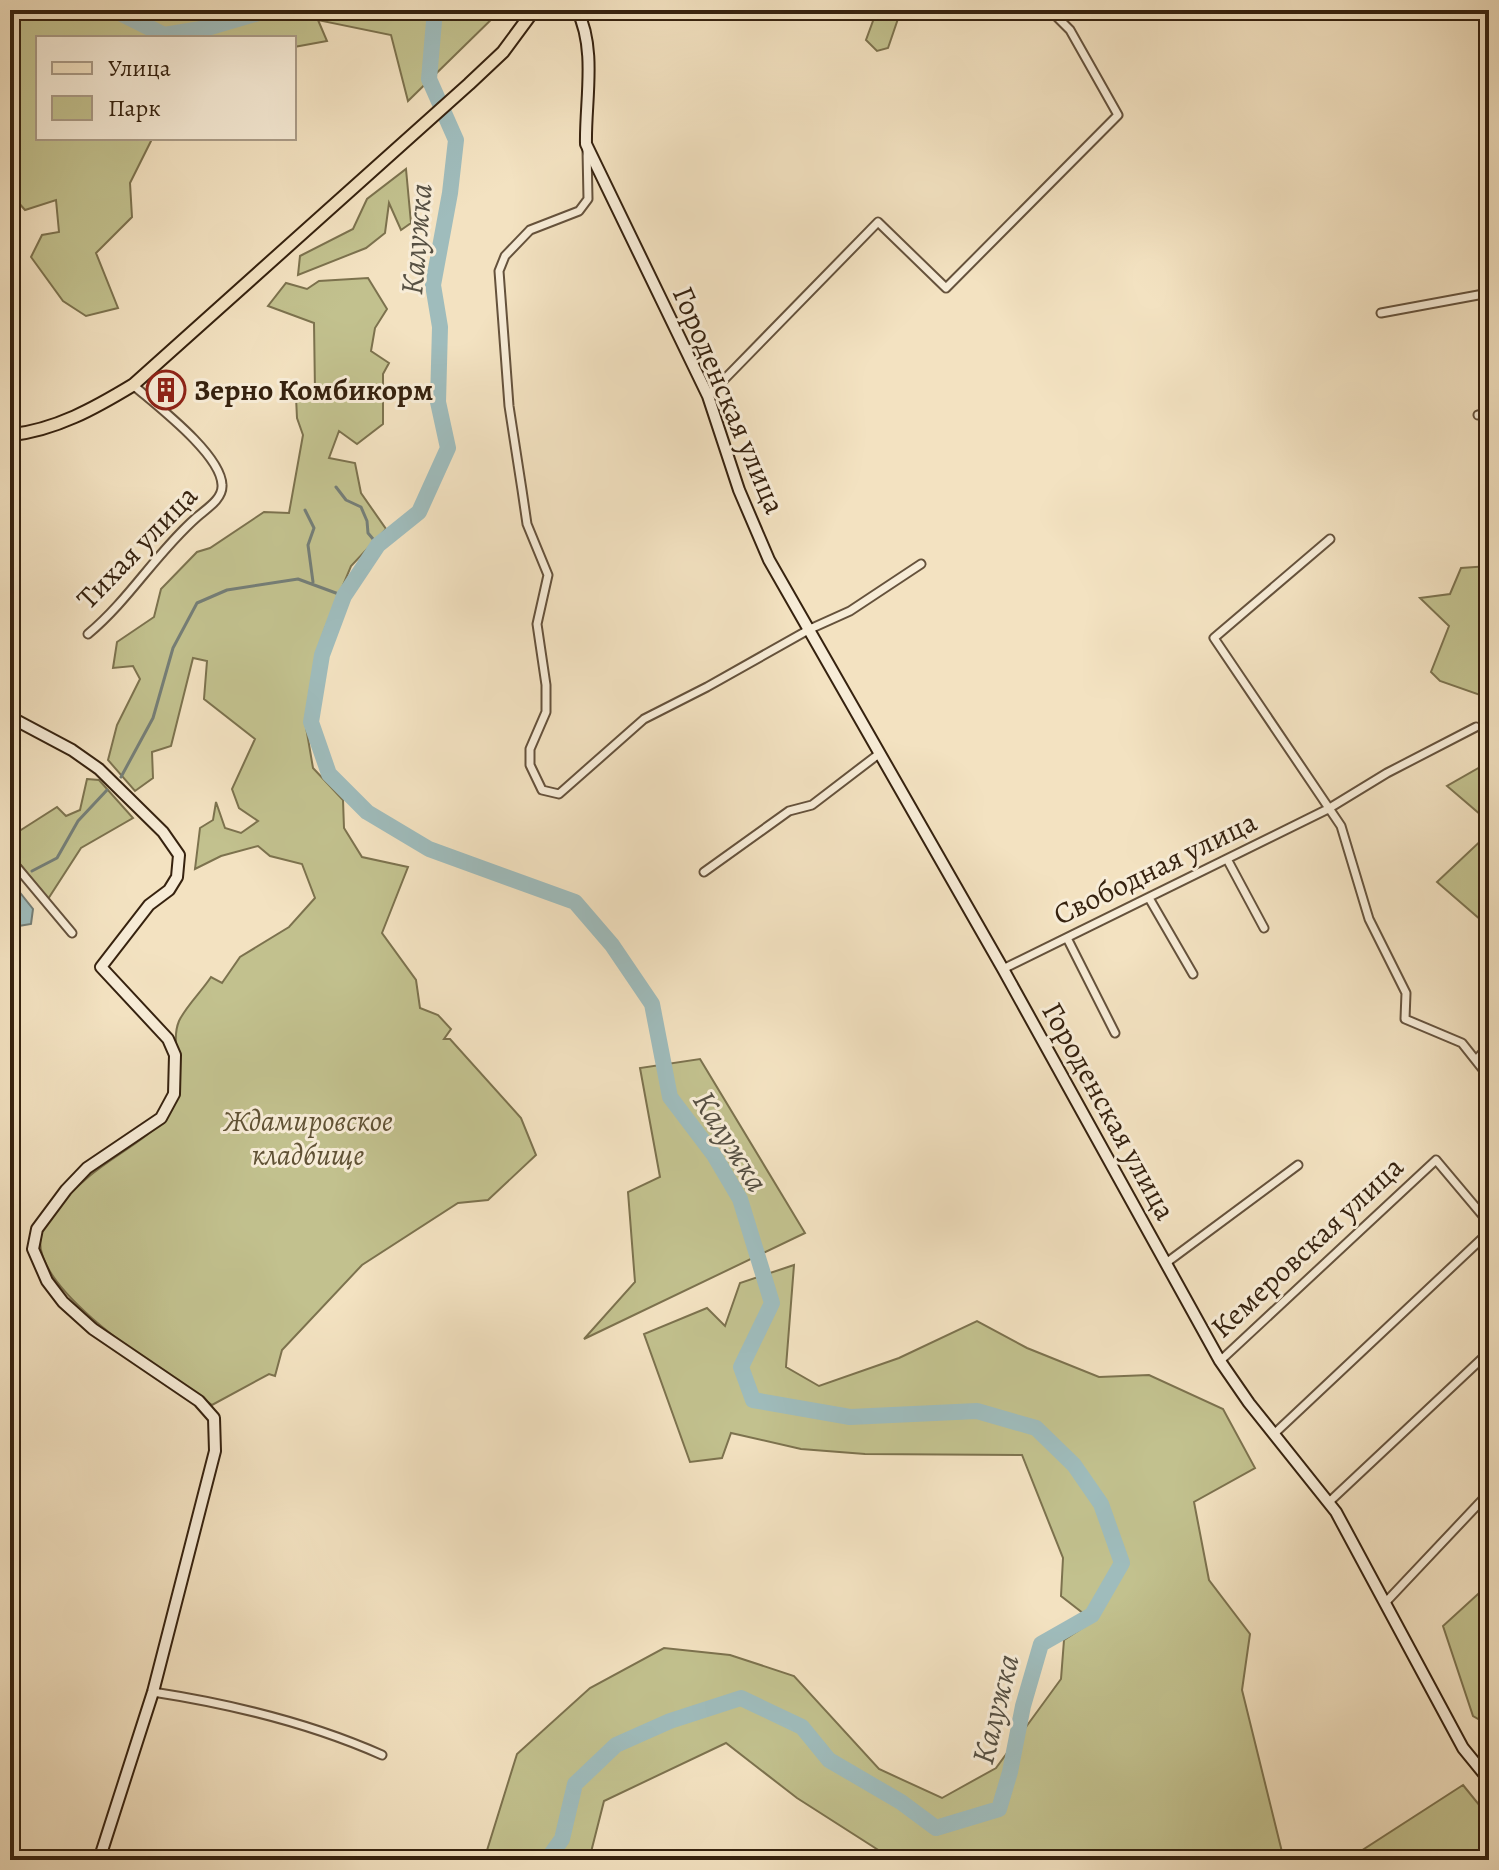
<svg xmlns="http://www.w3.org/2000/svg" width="1499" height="1870" viewBox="0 0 1499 1870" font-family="Alegreya,serif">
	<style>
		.green { fill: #c2c18e; stroke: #7c724e; stroke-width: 2 }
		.water { fill: #9fbcbc; stroke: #757e77; stroke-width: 2 }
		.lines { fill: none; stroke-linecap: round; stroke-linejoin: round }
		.stream { stroke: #757e77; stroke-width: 3 }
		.river { stroke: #9fbcbc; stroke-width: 16 }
		.street-casing { stroke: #65523c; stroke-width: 11 }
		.secondary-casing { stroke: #36220f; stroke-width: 14 }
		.primary-casing { stroke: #36220f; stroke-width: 15 }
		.street { stroke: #f7ecd7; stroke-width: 7 }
		.secondary { stroke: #f7ecd7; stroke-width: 10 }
		.primary { stroke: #f3e2c1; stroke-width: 11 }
		.labels { text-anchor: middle; stroke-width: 6; stroke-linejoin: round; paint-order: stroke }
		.poi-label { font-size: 30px; font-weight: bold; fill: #36220f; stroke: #f7ecd7; text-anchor: start }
		.street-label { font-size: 30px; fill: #36220f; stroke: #f7ecd7 }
		.park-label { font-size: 30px; font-style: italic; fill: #605235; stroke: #f7ecd7 }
		.water-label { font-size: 32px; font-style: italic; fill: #565043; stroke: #f7ecd7 }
	</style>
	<rect width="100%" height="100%" fill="#f3e2c1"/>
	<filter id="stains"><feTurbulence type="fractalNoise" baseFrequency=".0025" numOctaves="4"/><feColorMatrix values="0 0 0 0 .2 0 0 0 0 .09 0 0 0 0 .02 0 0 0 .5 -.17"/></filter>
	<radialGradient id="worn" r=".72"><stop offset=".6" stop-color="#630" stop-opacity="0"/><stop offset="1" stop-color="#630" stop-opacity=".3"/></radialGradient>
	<path class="green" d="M10 10H501L408 101 391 35 318 20 327 41 294 47V38H38V138H149L151 141 130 183 132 217 96 253 118 308 86 316 63 301 31 257 42 235 59 232 56 200 25 210 10 193Z
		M877 10H901L888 48 877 51 866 40Z
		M406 169 411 223 401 230 389 203 385 233 366 248 298 275 300 256 353 229 367 199Z
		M368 278 387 309 375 328 371 351 389 363 383 374V424L357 444 339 431 329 458 355 463 361 493 386 529 351 566 324 631 305 721 313 768 343 800 344 828 362 857 408 867 382 933 416 980 420 1008 438 1015 451 1029 444 1039H450L521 1118 536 1155 488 1200 458 1203 362 1265 282 1350 275 1376 269 1374 212 1405C172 1377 28 1291 41 1235 46 1214 70 1193 86 1179 110 1157 148 1140 167 1115 195 1080 167 1050 179 1021 186 1006 202 991 211 977L222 983 240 957 289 927 315 898 302 864 270 856 258 846 221 856 195 869 200 828 213 820 216 802 225 828 241 833 258 821 239 808 232 789 255 739 204 699 207 661 193 658 171 746 152 752 153 778 135 791 108 760 117 725 140 679 133 666 113 668 117 642 154 617 161 589 197 552 210 548 264 512 289 513 303 435 297 418 296 397 315 391 314 323 268 306 286 283 307 289 319 281Z
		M1489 566V691L1480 695 1440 681 1431 672 1449 626 1420 598 1450 594 1461 568Z
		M1489 762V806L1481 815 1447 786Z
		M87 779 99 780 133 818 81 848 48 899 10 852V837L57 807 66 816 80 810Z
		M1489 833V927L1437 882Z
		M700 1059 805 1233 584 1339 635 1282 628 1192 660 1177 640 1068Z
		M794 1265 786 1367 819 1386 899 1358 977 1321 1027 1348 1099 1377 1149 1375 1223 1409 1255 1468 1194 1502 1209 1580 1250 1634 1242 1690 1284 1860H894L797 1798 726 1743 604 1801 589 1860H484L517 1754 590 1688 664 1648 730 1655 794 1676 879 1769 942 1798 996 1768 1061 1679 1064 1640 1093 1621 1061 1596 1063 1558 1022 1455 865 1454 801 1449 731 1433 722 1458 690 1462 644 1334 707 1308 725 1326 740 1283Z
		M1489 1584V1725L1473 1716 1443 1626Z
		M1463 1785 1489 1817V1860H1347Z"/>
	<path class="water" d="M10 880 33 909 31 924 19 926 14 938 10 940Z"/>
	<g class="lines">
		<path class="stream" d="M336 487 346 500 361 507 367 521 368 533 378 545
			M305 510 314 528 308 545 313 582
			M121 777 153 718 173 648 197 603 227 590 298 579 344 596
			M32 871 57 858 78 821 107 790"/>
		<path class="river" d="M114 10 164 35 207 28 269 10
			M435 10 429 79 456 140 450 193 433 285 440 327 438 402 448 448 419 512 378 545 344 596 322 655 311 722 329 774 367 812 429 849 575 902 612 945 652 1004 670 1097 714 1155 740 1199 772 1303 741 1367 753 1400 850 1417 977 1411 1036 1428 1074 1465 1101 1504 1122 1563 1092 1615 1041 1644 1023 1706 1010 1772 999 1809 936 1828 901 1802 829 1760 802 1727 741 1698 670 1721 616 1745 575 1784 562 1839 547 1860"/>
		<defs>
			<path id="street" d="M587 150 588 199 579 211 530 230 505 256 499 271 509 406 522 490 527 524 548 575 537 624 546 685V712L530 749V765L542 790 559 794 644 719 707 687 810 629 850 611 921 564
				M1381 313 1489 293
				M708 396 878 222 946 288 1118 115 1070 30 1050 10
				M1478 415 1489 413
				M1330 539 1214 638 1341 826 1369 919 1406 993 1405 1019 1462 1043 1489 1077
				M88 634C129 600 156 553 197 517 206 509 223 499 222 485 221 454 156 405 133 385
				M10 859 72 933
				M1227 859 1264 928
				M704 872 789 811 812 805 880 753
				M1149 898 1193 974
				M1067 938 1115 1033
				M1003 969 1328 809 1387 773 1476 727
				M1476 1060 1489 1046
				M1166 1263 1298 1165
				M1220 1361 1436 1160 1489 1223
				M1275 1433 1489 1232
				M1328 1503 1489 1352
				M1385 1603 1486 1496
				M153 1692C231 1704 310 1723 382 1755"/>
			<path id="secondary" d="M577 10C597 49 585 102 586 144L708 396 739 490 769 560 1003 969 1220 1361 1249 1403 1336 1512 1463 1748 1489 1780
				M10 717 72 750 99 769 163 832 179 855 177 877 169 890 149 905 101 967 168 1039 175 1055 174 1094 161 1118 87 1168 66 1190 37 1229 33 1249 47 1281 63 1302 93 1329 199 1401 214 1418 215 1451 153 1692 99 1860"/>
			<path id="primary" d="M10 435C56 430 95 408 133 385L469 84 503 52 534 10"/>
		</defs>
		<use href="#street" class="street-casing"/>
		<use href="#secondary" class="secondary-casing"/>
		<use href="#primary" class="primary-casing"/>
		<use href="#street" class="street"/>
		<use href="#secondary" class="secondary"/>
		<use href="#primary" class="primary"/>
	</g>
	<defs>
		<symbol id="building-ring" viewBox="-11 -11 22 22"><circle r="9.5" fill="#f7ecd7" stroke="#8f2418" stroke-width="1.5"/><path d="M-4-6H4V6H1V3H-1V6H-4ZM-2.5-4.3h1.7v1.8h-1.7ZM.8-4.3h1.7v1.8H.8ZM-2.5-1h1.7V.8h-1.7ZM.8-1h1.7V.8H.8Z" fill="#8f2418"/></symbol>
	</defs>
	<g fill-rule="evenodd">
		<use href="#building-ring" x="144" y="368" width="44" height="44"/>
	</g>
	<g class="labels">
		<g class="poi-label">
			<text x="194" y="400">Зерно Комбикорм</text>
		</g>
		<g class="street-label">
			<text transform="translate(729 400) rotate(67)" y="10">Городенская улица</text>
			<text transform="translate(137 547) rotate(-46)" y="10">Тихая улица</text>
			<text transform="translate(1155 868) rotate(-26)" y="10">Свободная улица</text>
			<text transform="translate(1109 1111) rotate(61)" y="10">Городенская улица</text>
			<text transform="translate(1307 1247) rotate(-43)" y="10">Кемеровская улица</text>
		</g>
		<g class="park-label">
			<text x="308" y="1131">Ждамировское<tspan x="308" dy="34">кладбище</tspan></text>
		</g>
		<g class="water-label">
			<text transform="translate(416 239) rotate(-85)" y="11">Калужка</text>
			<text transform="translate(731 1141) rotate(58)" y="11">Калужка</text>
			<text transform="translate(995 1709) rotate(-76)" y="11">Калужка</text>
		</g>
	</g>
	<rect width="1499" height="1870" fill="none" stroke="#f3e2c1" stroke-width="40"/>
	<rect x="12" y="12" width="1475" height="1846" fill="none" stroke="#36220f" stroke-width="4"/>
	<rect x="20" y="20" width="1459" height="1830" fill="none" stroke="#36220f" stroke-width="2"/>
	<rect x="36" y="36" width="260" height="104" fill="#f7ecd7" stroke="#aa9b87" stroke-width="2"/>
	<rect x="52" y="62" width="40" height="12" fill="#f3e2c1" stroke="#aa9b87" stroke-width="2"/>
	<text x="108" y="76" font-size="24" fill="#36220f">Улица</text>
	<rect x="52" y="96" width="40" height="24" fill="#c2c18e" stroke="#aa9b87" stroke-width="2"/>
	<text x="108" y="116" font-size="24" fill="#36220f">Парк</text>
	<rect width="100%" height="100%" filter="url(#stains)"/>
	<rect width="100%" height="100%" fill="url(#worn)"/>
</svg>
